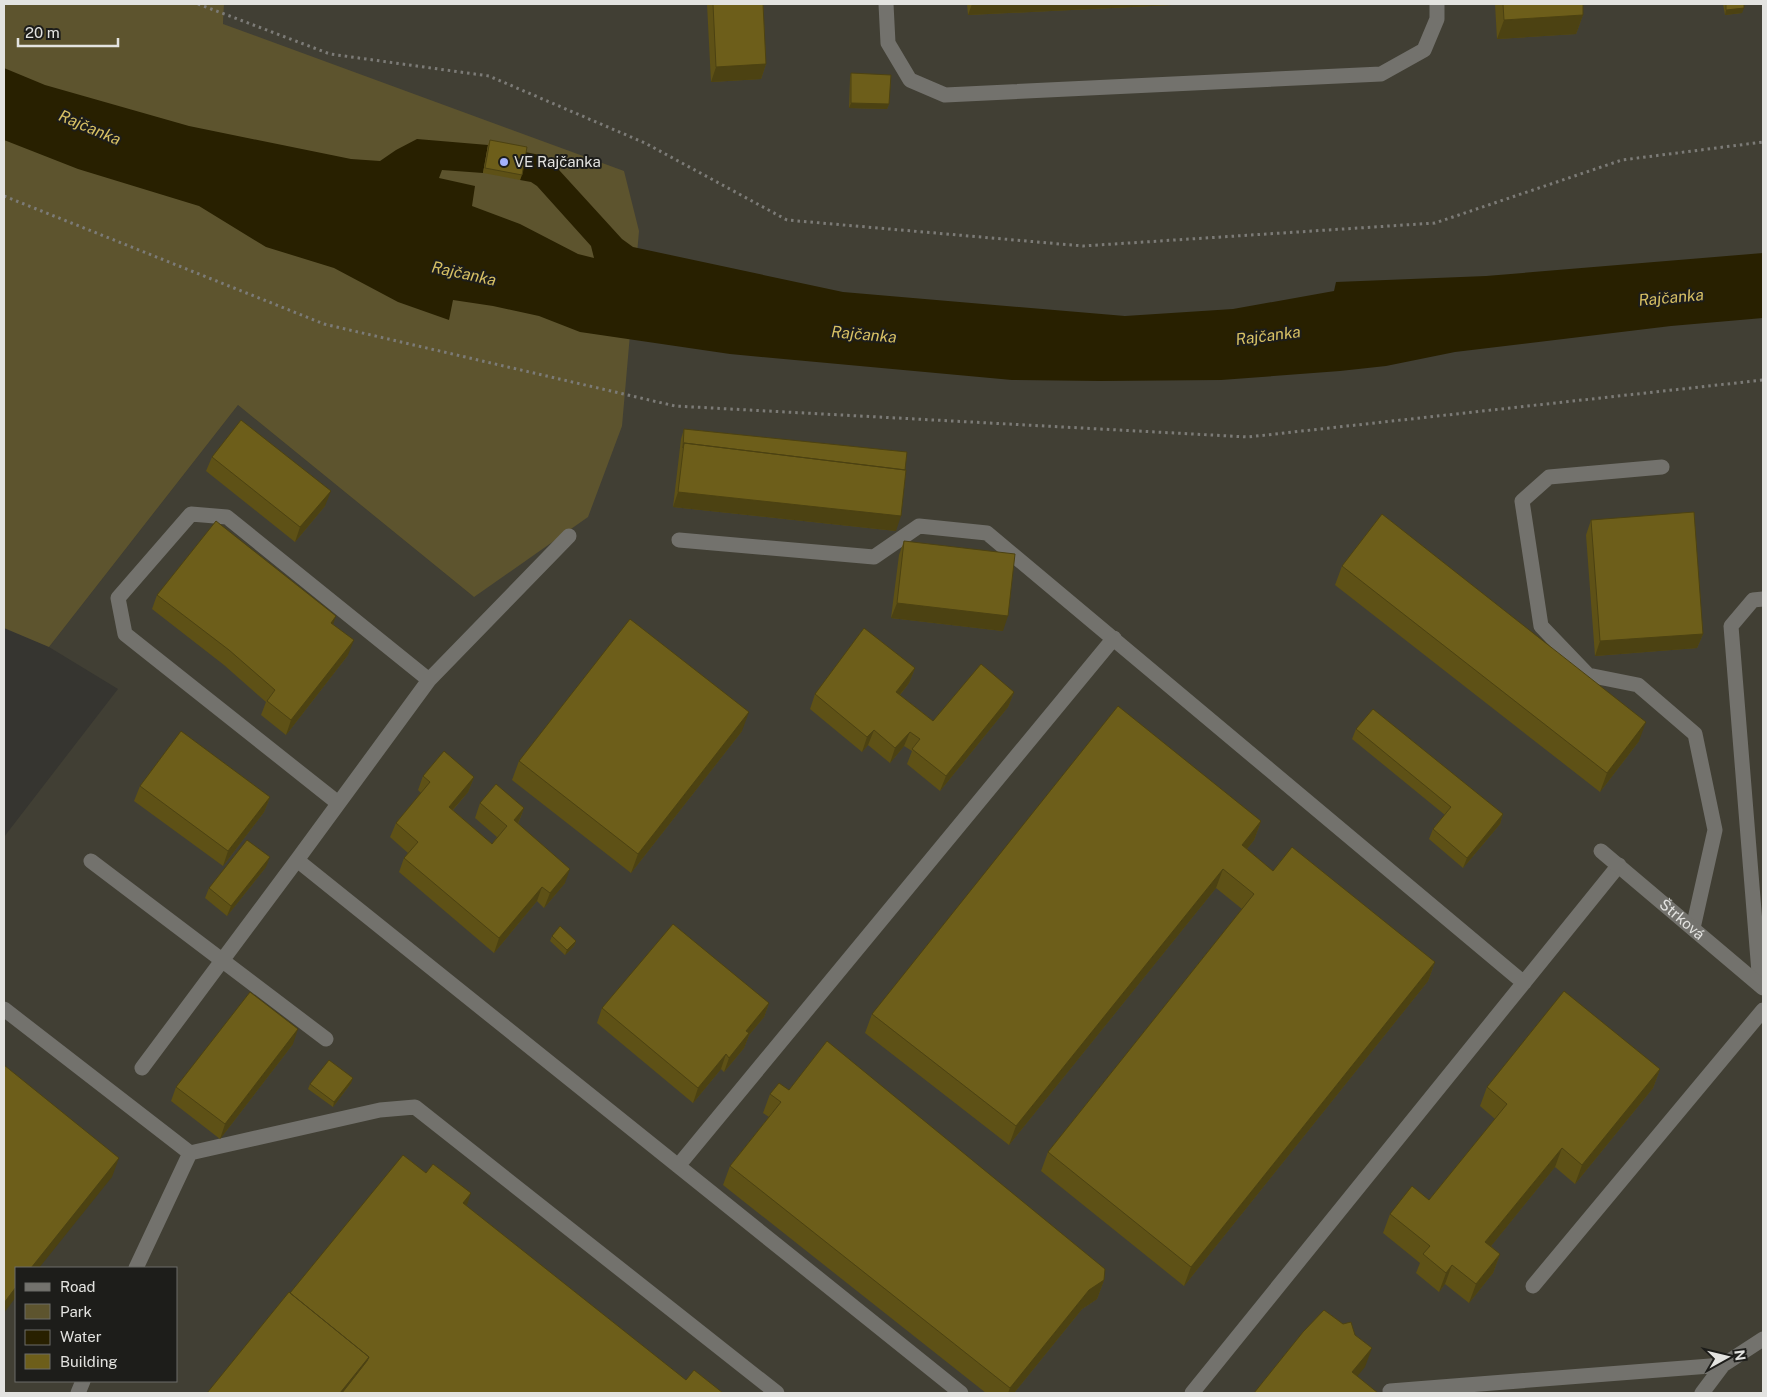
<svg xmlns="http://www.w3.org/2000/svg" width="1767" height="1397" viewBox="0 0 1767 1397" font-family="'Public Sans',sans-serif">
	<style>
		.built { fill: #413f34; fill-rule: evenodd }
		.green { fill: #5d542e }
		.water { fill: #282000 }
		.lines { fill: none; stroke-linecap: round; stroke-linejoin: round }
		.path { stroke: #7c7b77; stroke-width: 3; stroke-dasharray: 2.5 4; stroke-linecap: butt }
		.lane { stroke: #73726d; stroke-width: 15 }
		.street { stroke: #73726d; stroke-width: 15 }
		.wall { fill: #5e5116 }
		.shaded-wall { fill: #4c4212 }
		.building { fill: #6d5e1a; stroke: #4c4212 }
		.poi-dot { fill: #a4b2fc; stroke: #1d1d1a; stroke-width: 2 }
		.labels { text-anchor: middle; stroke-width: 4; stroke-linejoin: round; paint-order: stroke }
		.poi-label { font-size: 15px; fill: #e3e3e0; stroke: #1d1d1a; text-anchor: start }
		.street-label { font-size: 15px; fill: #e3e3e0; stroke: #1d1d1a }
		.water-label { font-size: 16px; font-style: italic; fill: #d8c164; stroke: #1d1d1a }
	</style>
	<rect width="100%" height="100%" fill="#363530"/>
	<path class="built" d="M224 4H1763V1393H4V837L118 689 49 647 238 405 474 597 223 24ZM16 1268H176V1381H16Z"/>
	<path class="green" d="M4 4H224L223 24 624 171 639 231 622 426 588 517 474 597 238 405 49 647 4 628Z"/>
	<path class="water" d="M4 68 45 85 189 126 351 159 380 161 396 150 417 139 488 145 483 173 442 170 439 178 475 186 472 206 520 224 578 254 594 258 591 246 537 186 531 182 520 180 525 152 540 155 549 159 622 239 633 247 843 292 1125 316 1233 309 1334 291 1336 282 1486 276 1763 253V318L1671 326 1455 352 1386 366 1340 371 1221 380 1101 381 1012 380 730 354 580 332 539 316 493 306 453 300 449 320 398 302 334 268 266 247 199 206 78 169 4 140Z"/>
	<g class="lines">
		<path class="path" d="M198 4 330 54 489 76 645 143 787 220 1083 246 1435 223 1622 160 1763 142
			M4 196 324 324 675 406 1248 437 1763 380"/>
		<path class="lane" d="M886 4 888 43 910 80 945 95 1381 74 1424 50 1437 19V4
			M1662 467 1549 477 1522 501 1541 626 1588 675 1638 685 1695 734 1715 830 1693 928
			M679 540 874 557 919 526 987 533 1524 983
			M338 803 125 634 118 598 191 514 227 517 429 680
			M297 860 961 1393
			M91 861 326 1039
			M1760 985 1731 626 1753 600 1763 599
			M4 1009 190 1153
			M142 1068 297 860 429 680 569 536
			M678 1166 1114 638
			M136 1268 190 1153 380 1110 415 1107 777 1393
			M1533 1286 1763 1010
			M1390 1391 1723 1365
			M78 1393 83 1381
			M1192 1393 1619 865
			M1702 1393 1723 1365 1763 1339"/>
		<path class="street" id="s1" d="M1601 851 1763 988"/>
	</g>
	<path class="wall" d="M707 4H763L766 64 761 79 711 82Z
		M967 4H1192L968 15Z
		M1495 4H1583V15L1576 34 1497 39Z
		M1723 4H1744L1742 13 1725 15Z
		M851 73 889 104 887 109 849 108 850 78Z
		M490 140 522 175 520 180 483 173 488 145Z
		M684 429 896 531 673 507 681 439Z
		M212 457 325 506 295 542 206 471Z
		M1591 520 1703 634 1697 648 1595 656 1586 535Z
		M904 541 1003 631 891 618 899 555Z
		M1342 566 1639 741 1600 792 1335 585Z
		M157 595 333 624 348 655 286 735 261 715 266 702 224 665 152 609Z
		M915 668 909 683 900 695 933 721 1014 692 1008 707 940 791 907 764 912 751 904 746 890 763 868 745 862 752 810 709 815 694Z
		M1356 729 1503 814 1500 824 1463 868 1429 839 1433 829 1445 815 1352 739Z
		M742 731 631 873 512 780 519 761Z
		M423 776 474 777 468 792 453 810 492 844 497 837 475 818 480 803 524 808 518 824 565 883 544 908 537 901 494 953 399 872 404 858 408 853 390 837 396 823 421 793 418 790Z
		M140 786 270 797 264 812 223 866 134 801Z
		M1261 821 1254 840 1247 849 1273 871 1435 962 1428 981 1184 1286 1041 1171 1048 1152 1242 909 1216 888 1009 1145 865 1033 872 1014Z
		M266 867 227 916 205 898 209 888Z
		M552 936 576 941 574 946 565 955 550 941Z
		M769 1003 764 1017 749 1035 744 1048 724 1072 721 1069 693 1103 597 1023 602 1008Z
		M293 1044 220 1139 171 1101 176 1087Z
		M1660 1069 1653 1088 1575 1184 1555 1167 1491 1246 1500 1254 1493 1273 1469 1303 1445 1284 1439 1292 1416 1273 1420 1263 1383 1233 1390 1214 1429 1200 1495 1119 1480 1106 1487 1087Z
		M353 1078 351 1083 333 1107 308 1089 310 1084Z
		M789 1090 1104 1280 1097 1299 1082 1309 1014 1393H986L723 1185 730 1166 769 1117 763 1113 770 1094Z"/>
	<path class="shaded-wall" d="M972 4H1192L968 15Z
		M1744 8 1742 13 1725 15 1726 10Z
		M1583 15 1576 34 1497 39 1504 20Z
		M766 64 761 79 711 82 716 67Z
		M851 103 889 104 887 109 849 108Z
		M331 491 325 506 295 542 300 527Z
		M678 492 901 516 896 531 673 507Z
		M897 603 1008 616 1003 631 891 618Z
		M336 616 331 631V623Z
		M1703 634 1697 648 1595 656 1600 641Z
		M354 640 348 655 286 735 291 720Z
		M915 668 909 683 891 706 896 692Z
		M1014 692 1008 707 940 791 946 776Z
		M749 712 742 731 631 873 638 854Z
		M1646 722 1639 741 1600 792 1607 773Z
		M874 730 868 745 862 752 867 737Z
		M910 732 904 746 890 763 895 748Z
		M474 777 468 792 443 821 449 807Z
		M270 797 264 812 223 866 228 851Z
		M524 808 518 823 508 835 514 820Z
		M1503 814 1500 824 1463 868 1467 858Z
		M1261 821 1254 840 1235 864 1242 845Z
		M270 857 266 867 227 916 231 906Z
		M570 869 565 883 544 908 550 893Z
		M1223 869 1216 888 1009 1145 1016 1126Z
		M542 887 537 901 494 953 499 938Z
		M576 941 574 946 565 955 567 950Z
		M1435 962 1428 981 1184 1286 1191 1267Z
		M769 1003 764 1017 749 1035 744 1048 724 1072 729 1058 746 1031Z
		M298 1029 293 1044 220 1139 225 1124Z
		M726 1054 721 1069 693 1103 698 1088Z
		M1660 1069 1653 1088 1575 1184 1582 1165Z
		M353 1078 351 1083 333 1107 334 1102Z
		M1562 1148 1555 1167 1479 1261 1485 1242Z
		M119 1158 112 1177 39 1268H31Z
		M471 1193 466 1208 463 1203Z
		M1500 1254 1493 1273 1469 1303 1476 1284Z
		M1452 1265 1445 1284 1439 1292 1446 1273Z
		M1104 1280 1097 1299 1082 1309 1014 1393H1008L1010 1388 1089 1290Z
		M16 1287V1297L4 1313V1303Z
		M1372 1348 1365 1367 1345 1391 1352 1372Z
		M369 1357 362 1376 348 1393H340Z"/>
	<path class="building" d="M713 4H763L766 64 716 67Z
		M1503 4H1583V15L1504 20Z
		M1726 4H1744V8L1726 10Z
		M851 73 891 75 889 104 851 103Z
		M490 140 527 147 522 175 485 168Z
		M241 420 331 491 300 527 212 457Z
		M684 429 907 452 905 470 684 443 683 448Z
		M684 443 906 470 901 516 678 492Z
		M1694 512 1703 634 1600 641 1591 520Z
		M1382 514 1646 722 1607 773 1342 566Z
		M216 521 336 616 331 623 354 640 291 720 267 701 275 690 229 650 157 595Z
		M904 541 1015 554 1008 616 897 603Z
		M630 619 749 712 638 854 519 761Z
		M864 628 915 668 896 692 933 721 981 664 1014 692 946 776 912 749 920 739 910 732 895 748 874 730 867 737 815 694Z
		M1118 706 1261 821 1242 845 1273 871 1292 847 1435 962 1191 1267 1048 1152 1254 894 1223 869 1016 1126 872 1014Z
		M1373 709 1503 814 1467 858 1433 829 1451 807 1356 729Z
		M181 731 270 797 228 851 140 786Z
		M444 751 474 777 449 807 492 844 507 826 480 803 496 784 524 808 514 820 570 869 550 893 542 887 499 938 404 858 418 842 396 823 430 782 423 776Z
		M247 840 270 857 231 906 209 888Z
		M673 924 769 1003 746 1031 749 1033 729 1058 726 1054 698 1088 602 1008Z
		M560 926 576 941 567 950 552 936Z
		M1564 991 1660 1069 1582 1165 1562 1148 1485 1242 1500 1254 1476 1284 1452 1265 1446 1273 1423 1254 1430 1246 1390 1214 1412 1186 1429 1200 1507 1104 1487 1087Z
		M250 992 298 1029 225 1124 176 1087Z
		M827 1041 1105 1269 1104 1280 1089 1290 1010 1388 730 1166 781 1102 770 1094 779 1083 789 1090Z
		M329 1060 353 1078 334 1102 310 1084Z
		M4 1065 119 1158 31 1268H16V1287L4 1303Z
		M403 1155 426 1173 433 1164 471 1193 463 1203 686 1380 694 1370 723 1393H342L367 1361 369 1357 290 1293Z
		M289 1292 369 1357 340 1393H207Z
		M1324 1310 1343 1324 1351 1322 1355 1335 1372 1348 1352 1372 1378 1393H1254L1303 1332Z"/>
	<circle class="poi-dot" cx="504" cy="162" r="5"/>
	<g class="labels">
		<g class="poi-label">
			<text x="514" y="167">VE Rajčanka</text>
		</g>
		<g class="street-label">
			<text dy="5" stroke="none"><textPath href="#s1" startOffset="106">Štrková</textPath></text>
		</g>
		<g class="water-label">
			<text transform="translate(90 127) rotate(23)" y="6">Rajčanka</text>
			<text transform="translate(464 273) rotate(12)" y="6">Rajčanka</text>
			<text transform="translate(1671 297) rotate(-5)" y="6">Rajčanka</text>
			<text transform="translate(864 334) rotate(5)" y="6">Rajčanka</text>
			<text transform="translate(1268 335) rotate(-7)" y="6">Rajčanka</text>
		</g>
	</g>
	<rect width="1767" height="1397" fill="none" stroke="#e3e3e0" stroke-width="10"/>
	<rect x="15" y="1267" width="162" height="115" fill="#1d1d1a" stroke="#6c6c69"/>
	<rect x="25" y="1283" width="25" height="8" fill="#73726d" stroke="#6c6c69"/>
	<text x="60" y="1292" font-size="15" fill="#e3e3e0">Road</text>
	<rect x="25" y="1304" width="25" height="15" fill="#5d542e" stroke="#6c6c69"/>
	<text x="60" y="1317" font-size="15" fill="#e3e3e0">Park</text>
	<rect x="25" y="1330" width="25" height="15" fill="#282000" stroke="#6c6c69"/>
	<text x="60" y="1342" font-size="15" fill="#e3e3e0">Water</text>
	<rect x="25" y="1354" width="25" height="15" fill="#6d5e1a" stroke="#6c6c69"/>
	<text x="60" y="1367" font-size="15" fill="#e3e3e0">Building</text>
	<g transform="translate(1727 1357) rotate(82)" stroke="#1d1d1a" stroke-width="4" paint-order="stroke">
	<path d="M0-4L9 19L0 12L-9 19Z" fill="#e3e3e0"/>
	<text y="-8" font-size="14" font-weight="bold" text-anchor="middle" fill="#e3e3e0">N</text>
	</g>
	<path d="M18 38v8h100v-8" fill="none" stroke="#e3e3e0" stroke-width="2.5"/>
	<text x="25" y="38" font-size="15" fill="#e3e3e0" stroke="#1d1d1a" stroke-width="4" paint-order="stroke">20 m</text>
</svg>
